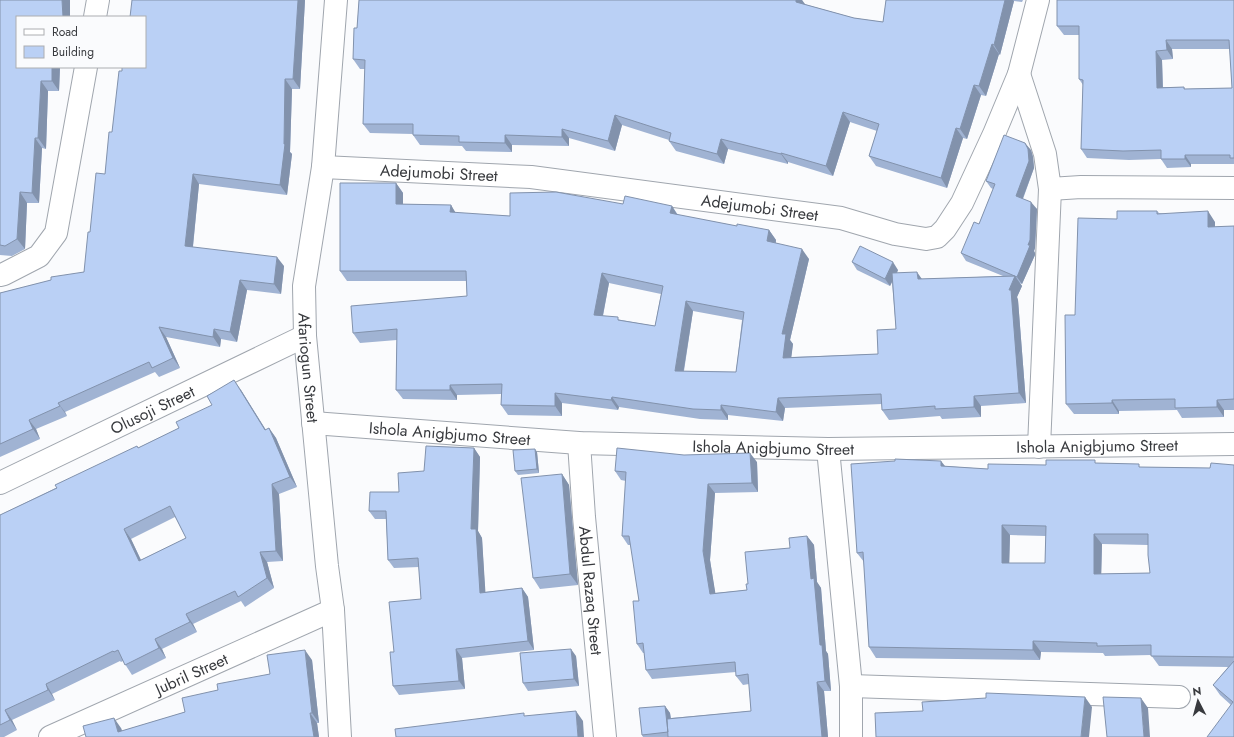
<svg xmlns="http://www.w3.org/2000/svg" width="1234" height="737" viewBox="0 0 1234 737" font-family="Jost,sans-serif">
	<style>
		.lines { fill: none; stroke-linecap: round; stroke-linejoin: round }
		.minor-casing { stroke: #a0a6ae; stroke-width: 24 }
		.minor { stroke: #fff; stroke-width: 22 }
		.wall { fill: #a0b3d3; fill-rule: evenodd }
		.shaded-wall { fill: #8292ac }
		.building { fill: #bad0f5; stroke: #8292ac; fill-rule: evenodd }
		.labels { text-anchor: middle; stroke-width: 3.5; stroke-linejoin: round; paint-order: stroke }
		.street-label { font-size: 16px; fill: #383a3e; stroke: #fafbfd }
	</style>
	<rect width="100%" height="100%" fill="#fafbfd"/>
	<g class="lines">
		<defs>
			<g id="minor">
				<path id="s1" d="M336 0 323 167 304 286 305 336 327 566 333 610 340 737"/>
				<path d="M95 17 98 0"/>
				<path d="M1019 74 1045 154 1050 189 1081 187 1234 188"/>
				<path id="s2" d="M323 167 531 177 841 218 895 234 926 239 937 237 945 229 962 203 994 134 1019 74 1038 0"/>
				<path d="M0 275 4 274 39 256 56 233 86 67"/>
				<path id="s3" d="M313 423 579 443 828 449 1234 444"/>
				<path id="s4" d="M579 443 584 517 605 737"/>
				<path d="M1039 447 1050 189"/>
				<path d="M828 449 851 686V737"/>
				<path id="s5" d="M0 483 305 336"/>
				<path d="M851 686 1179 697"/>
				<path id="s6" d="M50 737 333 610"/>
			</g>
		</defs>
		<use href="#minor" class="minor-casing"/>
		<use href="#minor" class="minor"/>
	</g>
	<path class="wall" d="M0 0H70V17H17V67H60L59 91H48L46 149 42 148 39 203H27L25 249 12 256 0 255Z
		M305 0 300 89H292L290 152 292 154 287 195 199 184 193 247 284 266 281 294 247 290 237 342 221 339 220 347 166 337 180 368 159 377 155 372 65 412 67 416 36 429 40 439 0 457V293L84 272 90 232 105 174 122 71Z
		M359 0H802L804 4 854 18 883 22 886 0H1023L1022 2 1014 1 1000 55 999 54 986 96 981 95 967 139 963 138 947 188 876 166 869 156 877 131 850 122 833 176 788 162V164L728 149 724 164 676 151 669 141V140L622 125 615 151 569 138V146L512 145V152L466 151 462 146 420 145 413 135V134L370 133 363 124 365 69H360L353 59 357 28Z
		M1234 0V164H1191V167L1167 168 1161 159 1129 160 1087 158 1081 149 1083 85 1079 79V35H1064L1057 26ZM1172 49H1230L1232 88 1185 89 1184 87H1163L1162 60 1173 59Z
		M1031 150 1033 157 1034 168 1023 199 1037 209 1035 248 1034 251 1035 253V255L1022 284 1020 283 1022 286 1017 297 1018 300 1026 403 981 406V417L942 419 940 416 889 420 882 410V404L785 408 783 421 728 415V420L700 419 619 407 618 410 562 403V416L508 415 501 405V394L457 395V400L403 399 396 390 397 340 360 343 353 333 467 296 466 281H347L340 271 396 183 403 193V204L451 205 455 213 510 216 623 204 672 206 678 215 737 226 769 230 776 240V243L809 259 790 340 793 344 791 357 878 354 896 329 892 282 890 286 857 270 852 262 898 270 897 273 922 279 1003 276 966 261 961 253 979 224 993 189 991 188 986 181ZM609 283 661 294 655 326 621 320 603 316ZM693 311 742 320 736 372 684 371Z
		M1157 211 1159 213 1215 222V227L1234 226V410H1224V417L1182 418 1177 410 1119 411V414H1074L1066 404 1075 315 1117 219Z
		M241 390 266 430 269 428 276 438 297 487 279 494 283 561 267 562 274 588 245 607 241 601 193 624 197 632 162 649 166 658 132 675 123 661 121 662 120 661 52 694 55 700 12 720 17 730 4 737H0V515L179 428ZM175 517 186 538 141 560 131 539Z
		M474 448 480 457 478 531 482 538 485 592 522 588 528 597 534 650 462 658 465 689 399 695 393 686 394 652 421 599 419 567 394 568 388 560 386 519H375L369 511 399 492 424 471Z
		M537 452 539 473 518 475 515 471Z
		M757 462 758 492 715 493 710 560 715 593 747 590 748 584 790 548 807 536 814 545 817 582 821 588 826 651 828 654 831 691H824L828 737H643L642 735 665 706 670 713 671 718 751 711 749 684 743 685 736 676V672L652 679 646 670 644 653H643L637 644 639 601 631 545H628L622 536 626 481 621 480 615 471Z
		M1097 463 1141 467 1210 468 1234 465V737L1231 705 1220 695 1213 685 1228 667 1159 666 1151 655 1105 656 1103 653 1041 652 1040 660 876 658 869 647 864 562 857 553 945 466 988 469 1046 465ZM1010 535 1046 536 1045 563H1009ZM1102 544 1148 545 1150 573 1101 574Z
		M562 474 569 485 578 585 540 589 533 578Z
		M576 656 579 686 528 691 523 683Z
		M312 660 319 723H317L319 737H86L121 728 122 731 185 712 218 690 270 674Z"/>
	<path class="shaded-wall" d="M62 0H70V17H63Z
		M298 0H305L300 89 293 79Z
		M796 0H802L805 4 803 12 796 2Z
		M1005 0H1013L1014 1 1000 55 994 45Z
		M1166 40 1172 49 1173 59 1167 50Z
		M992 44 999 54 986 96 979 86Z
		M1156 51 1162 60 1163 96 1157 88Z
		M52 67H60L59 91 52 81Z
		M285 79 292 89 290 152 292 154 287 195 280 185 284 144Z
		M41 81 48 91 46 149 38 138Z
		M974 85 981 95 967 139 960 129Z
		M843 112 850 122 833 176 826 166Z
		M615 115 622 125 615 151 608 141Z
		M956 128 963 138 947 188 941 178Z
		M562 129 569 138V146L562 137Z
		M505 135 512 145V152L505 143Z
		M35 138 42 148 39 203 32 193Z
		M721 139 728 149 724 164 717 154Z
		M1025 143 1031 150 1033 157 1034 168 1021 203 1016 196Z
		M781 153 788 162V164L781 154Z
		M1185 155 1191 164V167L1185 159Z
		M193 174 199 184 192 255 185 246Z
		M396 183 403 193V214L396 204Z
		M20 192 27 203 25 249 17 239Z
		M1031 202 1037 209 1035 248 1034 251 1035 253V255L1022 284 1017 277 1028 245Z
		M451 205 457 215 450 212Z
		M672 206 678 216 670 213Z
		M1208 211 1215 222V237L1208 227Z
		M769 230 776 240 774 251 767 241Z
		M802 249 809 259 790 340 793 344 790 368 783 358 782 334Z
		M277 257 284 266 281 294 274 284Z
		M893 262 898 270 890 286 885 279Z
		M917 272 924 282 918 279Z
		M602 273 609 283 601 325 594 315Z
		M1015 276 1022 286 1017 297 1018 300 1026 403 1019 393 1009 290Z
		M240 280 247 290 237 342 230 332Z
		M686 301 693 311 682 381 675 371Z
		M159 327 166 337 180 368 173 358Z
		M214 329 221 339 220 347 213 337Z
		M234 380 241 390 272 440 265 430Z
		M450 385 457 395V400L450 390Z
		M555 393 562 403V416L555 406Z
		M974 396 981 406V417L974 407Z
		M612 397 619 407 618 410 611 400Z
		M778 398 785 408 783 421 776 412Z
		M1112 400 1119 411V414L1112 403Z
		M1217 400 1224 410V417L1217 407Z
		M58 403 65 412 67 416 60 406Z
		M721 405 728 415V420L721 410Z
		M29 420 36 429 40 439 33 429Z
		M269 428 276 438 297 487 290 477Z
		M474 448 480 457 478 531 482 538 486 601 480 593 471 529Z
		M535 449 537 452 539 473 537 469Z
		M750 453 757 462 758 492 752 483Z
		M941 461 949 471 941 466Z
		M562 474 569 485 578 585 570 574Z
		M272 484 279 494 283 561 276 551Z
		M708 484 715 493 710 560 717 603 710 594 703 551Z
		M1002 525 1010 535 1009 573 1002 563Z
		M124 529 131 539 146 571 139 561Z
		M1094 534 1102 544 1101 585 1094 574Z
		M807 536 814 545 817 582 821 588 826 651 828 654 831 691 825 681 811 579Z
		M260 552 267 562 274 588 267 578Z
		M522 588 528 597 534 650 528 641Z
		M186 614 193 624 197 632 190 622Z
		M155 639 162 649 166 658 159 648Z
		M1033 641 1041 652 1040 660 1033 650Z
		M456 649 462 658 465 689 459 681Z
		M571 649 576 656 579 686 574 679Z
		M305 650 312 660 319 723 312 713Z
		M817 682 824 691 828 737H822Z
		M46 684 52 694 55 700 48 690Z
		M1085 697 1092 707 1089 737H1081Z
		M1141 698 1148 708 1150 737H1144Z
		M665 706 670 713 673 737 668 732Z
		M5 710 12 720 17 730 10 720Z
		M576 711 583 721 584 737H578Z
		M310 713 317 723 319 737H314Z
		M114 718 121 728 124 737 118 732Z"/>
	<path class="building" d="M0 0H62L63 17H17V67H52V81H41L38 138H35L32 193 20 192 17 239 5 246 0 245Z
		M132 0H298L293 79H285L284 144H285L280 185 193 174 185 246 277 257 274 284 240 280 230 332 214 329 213 337 159 327 173 358 152 368 149 362 58 403 60 406 29 420 33 429 0 444V293L51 280V277L84 272 88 232H90L96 173 105 174 109 132H112L119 71H122V67H145V17H130Z
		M359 0H796V2L854 18 883 22 886 0H1005L994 45 992 44 979 86 974 85 960 129 956 128 941 178 869 156 879 124 843 112 826 166 781 153V154L721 139 717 154 669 141 671 133 615 115 608 141 562 129V137L505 135V143L459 142V136L413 135V124H363L365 60 353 59 354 28H357Z
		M1057 0H1234V158H1230V155H1185V159H1161V150L1123 151 1081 149 1083 80 1079 79V26H1057ZM1166 40H1229L1232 88 1184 89V87L1157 88 1156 51 1167 50Z
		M1004 135 1025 143 1028 149 1029 161 1016 196 1031 202 1030 240 1028 245H1030L1029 248 1017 277 961 253 974 222 979 224 995 184 986 181Z
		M340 183H396V204L451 205 450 212 510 216V193L556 192 623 204 625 196 672 206 670 213 737 226V224L769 230 767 241 802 249 782 334H786L783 358 878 354 877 330 896 329 892 273 917 272 918 279 1015 276 1009 290H1011L1019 393 974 396V407L935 409V406L882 410 881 394 778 398 776 412 721 405V410L693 409 612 397 611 400 555 393V406L501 405 502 384 450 385V390H396L397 329 353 333 351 306 467 296 466 271H340ZM602 273 663 286 655 326 618 320V317L594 315ZM686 301 744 312 736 372 675 371Z
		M1117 211H1157V214L1208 211V227L1234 226V399L1217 400V407L1175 408V399L1112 400V403L1066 404 1065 315H1075L1078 218 1117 219Z
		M860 246 893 262 885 279 852 262Z
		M234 380 265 430 269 428 290 477 272 484 276 551 260 552 267 578 238 597 235 591 186 614 190 622 155 639 159 648 125 665 118 650 114 652 113 651 46 684 48 690 5 710 10 720 0 725V515L57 488 55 485 137 446 138 448 179 428 176 422 212 405 207 396ZM170 506 186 538 139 561 124 529Z
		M426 446 474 448 471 529H476L480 593 522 588 528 641 456 649 459 681 393 686 390 652H394L389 602 421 599 418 558 388 560 386 511H369L370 492H399L398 473 424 471Z
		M617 448 684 455 750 453 752 483 708 484 703 551 710 594 747 590 746 584H748L745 552 790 548 789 538 807 536 811 579 814 578 820 645H822L825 681 817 682 822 737H668L667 719 751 711 748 674 736 676 735 662 646 670 643 643 637 644 633 601H639L629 536H622L626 472 615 471Z
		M535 449 537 469 515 471 513 450Z
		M895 459 941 461V466L988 469V464L1046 465V460H1095V463L1139 464V467L1210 468 1211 463 1234 465V657L1151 656V645L1097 646V643L1033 641V650L869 647 863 552 857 553 851 464 895 461ZM1002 525 1046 526 1045 563H1002ZM1094 534H1148V555L1150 573 1094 574Z
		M562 474 570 574 533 578 521 478Z
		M571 649 574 679 523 683 520 653Z
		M305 650 312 713H310L314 737H86L83 726 114 718 118 732 185 712 182 698 218 690 217 684 270 674 267 655Z
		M1234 661V737H1207L1233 702 1213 685Z
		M986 693 1085 697 1081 737H876L875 713 923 711 922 702 986 698Z
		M1103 697 1141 698 1144 737H1107Z
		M665 706 668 732 642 735 639 708Z
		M576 711 578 737H396L395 729 524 713V716Z"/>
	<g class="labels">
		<g class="street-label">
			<text dy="6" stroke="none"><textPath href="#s2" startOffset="116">Adejumobi Street</textPath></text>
			<text dy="6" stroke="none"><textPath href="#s2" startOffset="439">Adejumobi Street</textPath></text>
			<text dy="6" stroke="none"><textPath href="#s1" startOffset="370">Afariogun Street</textPath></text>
			<text dy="6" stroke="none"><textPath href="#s5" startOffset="169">Olusoji Street</textPath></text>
			<text dy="6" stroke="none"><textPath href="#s3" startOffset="137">Ishola Anigbjumo Street</textPath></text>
			<text dy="6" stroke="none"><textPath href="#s3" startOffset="785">Ishola Anigbjumo Street</textPath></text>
			<text dy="6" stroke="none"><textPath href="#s3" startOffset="461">Ishola Anigbjumo Street</textPath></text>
			<text dy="6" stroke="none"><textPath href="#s4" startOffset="148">Abdul Razaq Street</textPath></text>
			<text dy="6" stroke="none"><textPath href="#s6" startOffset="155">Jubril Street</textPath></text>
		</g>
	</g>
	<rect x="16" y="16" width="130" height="52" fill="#fafbfd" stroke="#acaeb1"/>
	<rect x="24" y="29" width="20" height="6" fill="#ffffff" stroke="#acaeb1"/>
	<text x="52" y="36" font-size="12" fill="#383a3e">Road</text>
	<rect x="24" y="46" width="20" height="12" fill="#bad0f5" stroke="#acaeb1"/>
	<text x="52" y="56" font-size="12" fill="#383a3e">Building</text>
	<g transform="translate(1198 701) rotate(354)" stroke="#fafbfd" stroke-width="3" paint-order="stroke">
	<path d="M0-3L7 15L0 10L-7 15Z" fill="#383a3e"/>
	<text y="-6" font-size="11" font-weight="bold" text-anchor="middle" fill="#383a3e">N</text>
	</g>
</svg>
